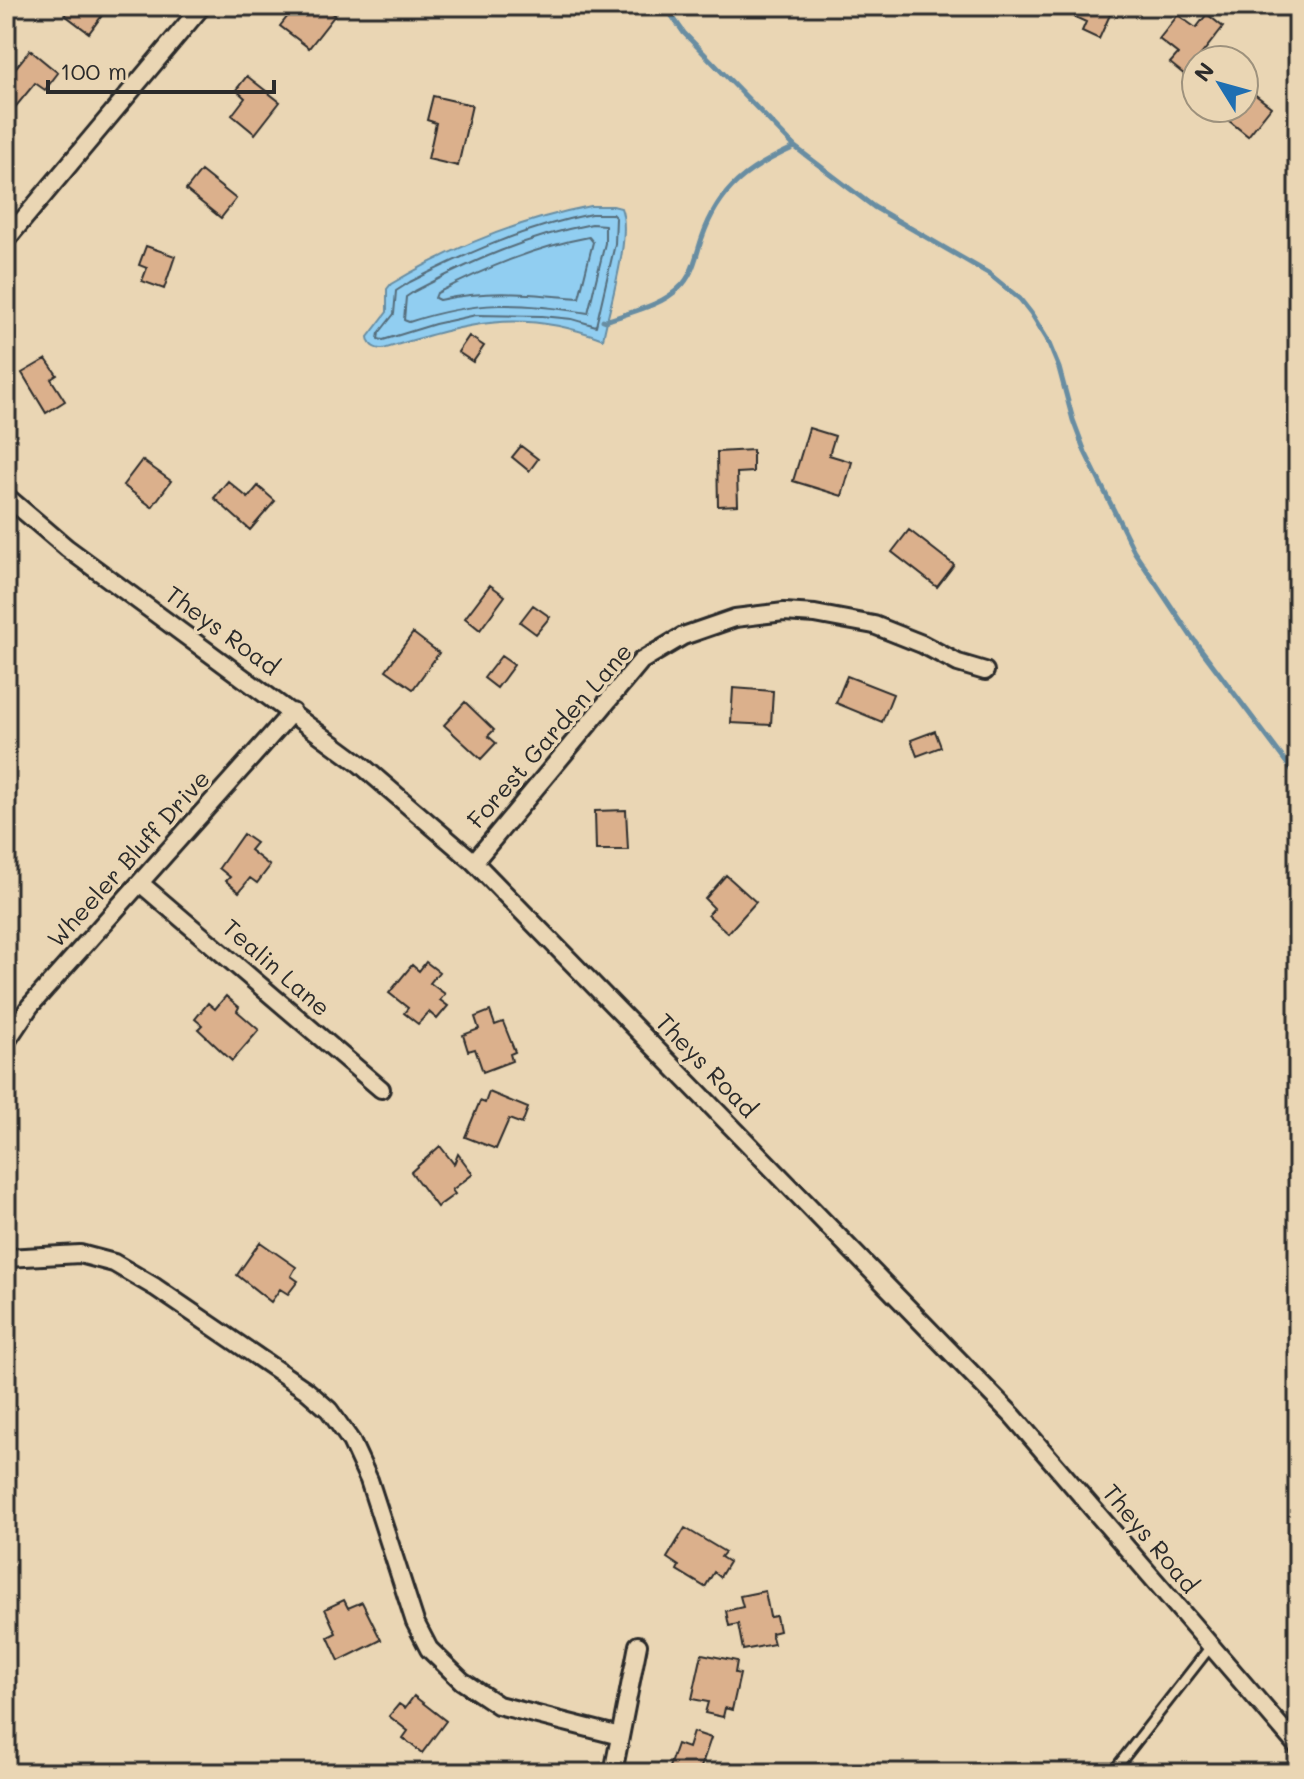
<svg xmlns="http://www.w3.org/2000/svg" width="1304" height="1779" viewBox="0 0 1304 1779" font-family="Mali,sans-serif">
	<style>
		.water { fill: #91cef1; stroke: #688da2; stroke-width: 2 }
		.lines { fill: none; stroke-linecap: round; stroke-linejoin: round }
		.shore { stroke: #546c7a; stroke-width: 2 }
		.stream { stroke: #688da2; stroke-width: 5 }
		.building { fill: #dbb08c; stroke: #2b2b2b; stroke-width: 2 }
		.lane-casing { stroke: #2b2b2b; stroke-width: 14 }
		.street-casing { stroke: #2b2b2b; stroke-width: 22 }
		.lane { stroke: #ead6b4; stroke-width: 8 }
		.street { stroke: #ead6b4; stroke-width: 16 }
		.labels { text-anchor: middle; stroke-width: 7; stroke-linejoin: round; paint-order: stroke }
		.street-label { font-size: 24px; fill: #2b2b2b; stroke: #ead6b4 }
	</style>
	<rect width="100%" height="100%" fill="#ead6b4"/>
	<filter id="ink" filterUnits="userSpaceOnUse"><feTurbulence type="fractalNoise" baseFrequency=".0125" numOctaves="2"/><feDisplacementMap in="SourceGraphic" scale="16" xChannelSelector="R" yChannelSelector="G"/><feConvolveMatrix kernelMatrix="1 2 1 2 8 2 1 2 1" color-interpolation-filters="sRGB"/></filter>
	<g filter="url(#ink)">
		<path class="water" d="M590 206H613L621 208C632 236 609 307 603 339 518 307 466 324 383 349 375 349 369 346 368 337L387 312V289L391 284C453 247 519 220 590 206Z"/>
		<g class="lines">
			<path class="shore" d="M591 214H612L616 218 615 244 596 326 572 319 542 316 476 315 435 324 383 340 378 339 379 333 394 314 396 291 410 282C469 252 526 227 591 214Z
				M592 224 605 225V243L588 313C520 302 476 300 409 322L404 320 406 297 415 291C472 261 528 236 592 224Z
				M589 237 593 242 579 298C529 294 490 289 439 300L435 298 437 293C486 268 535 247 589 237Z"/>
			<path class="stream" d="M665 6 684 33 795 147 874 207 988 273 1020 299 1031 313 1047 339 1059 368 1073 420 1085 452 1134 551 1191 636 1298 778
				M603 320 606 321C630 312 661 306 679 288 693 276 696 255 702 238 719 188 748 168 795 147"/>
		</g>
		<path class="building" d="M72 6H109L89 33 65 15Z
			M296 6H323L335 15 309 48 280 26Z
			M1051 6H1114L1099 39 1082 31 1086 22Z
			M1207 14 1223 27 1185 75 1170 63 1178 54 1159 39 1178 15 1196 28Z
			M30 50 58 73 45 90 35 83 13 110 6 105V80Z
			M247 76 280 102 255 134 232 115 245 98 236 90Z
			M1244 86 1271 107 1248 136 1213 108H1244Z
			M433 96 472 105 458 166 428 159 436 123 427 120Z
			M201 171 236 199 221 218 186 190Z
			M146 246 175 256 164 289 142 281 147 268 139 265Z
			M469 336 484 346 473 362 458 352Z
			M46 359 57 375 51 379 65 401 46 413 22 373Z
			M809 428 835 436 829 455 852 462 842 496 793 481Z
			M521 446 538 459 529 471 512 457Z
			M753 450V472L737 473 738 505 718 506 717 452Z
			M142 460 171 481 152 507 123 485Z
			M228 481 248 498 258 486 275 501 250 530 214 498Z
			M909 530 954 565 937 587 892 552Z
			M490 585 505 596 480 630 465 618Z
			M533 605 550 617 536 634 520 622Z
			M413 633 439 653 413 689 386 670Z
			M501 656 514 665 497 688 484 678Z
			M847 676 893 694 882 722 836 703Z
			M733 688 773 691 771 725 731 723Z
			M465 702 494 730 488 736 496 743 481 759 444 725Z
			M935 731 941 747 917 756 911 740Z
			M626 810 628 850H596L595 811Z
			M243 834 256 843 250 850 270 866 257 883 250 878 239 892 226 881 230 877 219 868Z
			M726 875 756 902 728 933 708 915 714 908 705 899Z
			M426 962 439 972 430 983 445 994 440 1000 448 1006 437 1019 429 1012 418 1024 404 1013 408 1008 389 993 412 965 419 971Z
			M226 996 239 1007 237 1011 259 1030 232 1061 198 1029 202 1025 195 1019 208 1003 215 1009Z
			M490 1011 495 1025 503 1022 515 1052 510 1054 512 1061 483 1072 475 1049 468 1051 463 1035 479 1029 475 1017Z
			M489 1092 528 1108 522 1124 509 1119 496 1149 465 1137 480 1101 485 1103Z
			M440 1146 454 1164 458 1154 473 1174 452 1190 455 1194 437 1207 411 1172Z
			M260 1242 296 1267 291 1276 298 1281 288 1294 280 1289 271 1302 237 1275Z
			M685 1528 725 1552 721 1557 729 1562 720 1577 714 1572 705 1587 677 1570 679 1566 667 1558Z
			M765 1591 770 1617 776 1616 779 1631 771 1633 774 1644 743 1650 738 1624 729 1626 726 1611 743 1607 740 1596Z
			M344 1600 348 1608 362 1602 381 1640 339 1661 328 1637 336 1633 325 1609Z
			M702 1654 737 1661 735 1673 740 1674 732 1710 725 1708 723 1717 705 1713 708 1702 692 1699Z
			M414 1696 446 1721 422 1753 403 1738 408 1731 389 1716 399 1704 405 1708Z
			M693 1732 711 1738 699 1773H667L677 1744 688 1748Z"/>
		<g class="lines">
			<defs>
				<path id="lane" d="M1112 1773 1211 1646"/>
				<path id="street" d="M6 240 202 6
					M6 496 67 548 360 764 474 862 1013 1416 1298 1747
					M474 862 641 661 683 636 735 618 784 612 815 614 874 625 922 644 958 663 985 671
					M140 883 381 1089
					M6 1042 30 1006 292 712
					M6 1258 80 1254 114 1263 155 1287 306 1390 329 1410 351 1441 369 1480 415 1622 429 1649 462 1681 498 1705 620 1736
					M613 1773 638 1645"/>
			</defs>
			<use href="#lane" class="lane-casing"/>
			<use href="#street" class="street-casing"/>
			<use href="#lane" class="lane"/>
			<use href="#street" class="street"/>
		</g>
	</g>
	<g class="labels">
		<g class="street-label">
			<text transform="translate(222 631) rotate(36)" y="8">Theys Road</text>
			<text transform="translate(550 736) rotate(-49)" y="8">Forest Garden Lane</text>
			<text transform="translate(129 859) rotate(-48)" y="8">Wheeler Bluff Drive</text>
			<text transform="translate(276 968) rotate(41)" y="8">Tealin Lane</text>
			<text transform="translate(706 1066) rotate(46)" y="8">Theys Road</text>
			<text transform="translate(1150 1539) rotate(50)" y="8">Theys Road</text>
		</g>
	</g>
	<rect width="1304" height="1779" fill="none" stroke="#ead6b4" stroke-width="32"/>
	<rect x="16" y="16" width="1272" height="1747" fill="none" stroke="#2b2b2b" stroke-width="3" filter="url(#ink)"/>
	<g transform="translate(1220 84) rotate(307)"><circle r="38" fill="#ead6b4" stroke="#9e927d" stroke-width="2"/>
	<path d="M0-6L14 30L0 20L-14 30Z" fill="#1f6fb2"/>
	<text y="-12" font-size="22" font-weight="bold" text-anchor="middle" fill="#2b2b2b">N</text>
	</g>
	<path d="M48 80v12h226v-12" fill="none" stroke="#2b2b2b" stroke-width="4"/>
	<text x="60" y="80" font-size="24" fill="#2b2b2b" stroke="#ead6b4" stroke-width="6" paint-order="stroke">100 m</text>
</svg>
